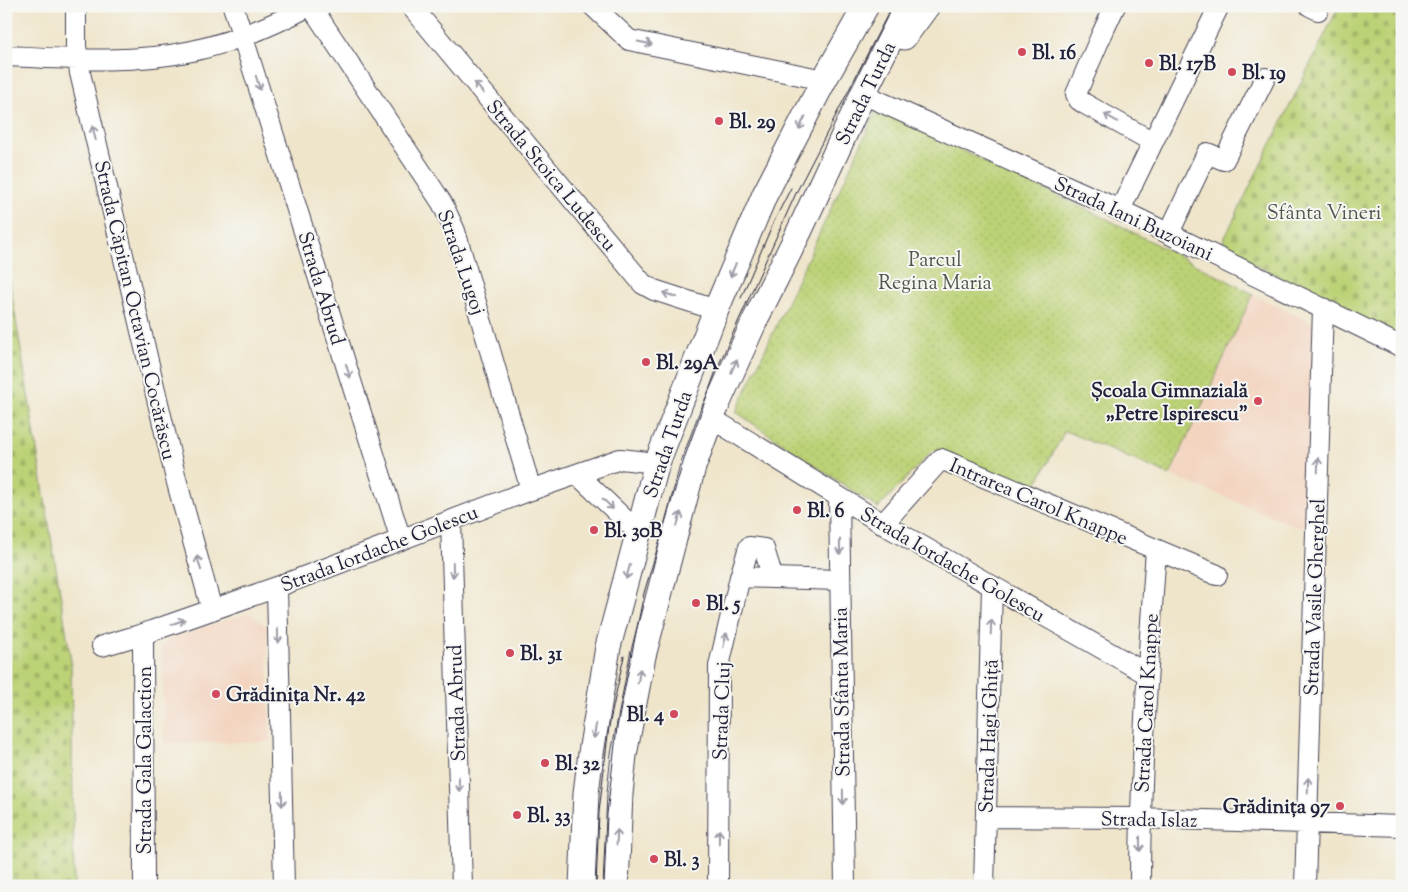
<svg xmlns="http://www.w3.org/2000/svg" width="1408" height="892" viewBox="0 0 1408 892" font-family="'Sorts Mill Goudy',serif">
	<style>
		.built { fill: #f3d4bf }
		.green { fill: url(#green-dots); stroke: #6f7a58 }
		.cemetery { fill: url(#cemetery-stones); stroke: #6f7a58 }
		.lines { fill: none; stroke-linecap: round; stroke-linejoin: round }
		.minor-casing { stroke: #413f51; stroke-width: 22 }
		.major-casing { stroke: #413f51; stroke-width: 27 }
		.minor { stroke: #fff; stroke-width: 20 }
		.major { stroke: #fff; stroke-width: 25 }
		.tram { stroke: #22223b; stroke-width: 1 }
		.oneway { stroke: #9c9ca7 }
		.poi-dot { fill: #d1495b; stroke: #f6f6f2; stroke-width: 2 }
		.labels { text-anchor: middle; stroke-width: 4; stroke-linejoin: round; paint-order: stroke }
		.poi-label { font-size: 20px; font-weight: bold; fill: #22223b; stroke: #f6f6f2; text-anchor: start }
		.street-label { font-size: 20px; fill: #22223b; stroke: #f6f6f2 }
		.park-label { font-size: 20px; fill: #50574d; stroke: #f6f6f2 }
	</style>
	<defs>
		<pattern id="green-dots" width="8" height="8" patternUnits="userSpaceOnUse" patternTransform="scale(1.25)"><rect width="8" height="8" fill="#bcd276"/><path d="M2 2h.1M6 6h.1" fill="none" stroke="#a1b467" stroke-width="1.8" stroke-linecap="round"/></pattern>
		<pattern id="cemetery-stones" width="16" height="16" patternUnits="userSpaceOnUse" patternTransform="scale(1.25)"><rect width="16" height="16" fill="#bcd276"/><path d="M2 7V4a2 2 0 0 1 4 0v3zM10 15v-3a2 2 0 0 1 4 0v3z" fill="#a1b467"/></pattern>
	</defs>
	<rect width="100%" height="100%" fill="#f6f6f2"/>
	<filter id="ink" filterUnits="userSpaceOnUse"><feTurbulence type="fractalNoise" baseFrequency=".02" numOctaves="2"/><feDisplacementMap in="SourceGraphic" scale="10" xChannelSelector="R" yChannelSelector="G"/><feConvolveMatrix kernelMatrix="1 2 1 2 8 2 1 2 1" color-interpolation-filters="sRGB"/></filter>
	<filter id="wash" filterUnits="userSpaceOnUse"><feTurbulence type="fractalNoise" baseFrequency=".0096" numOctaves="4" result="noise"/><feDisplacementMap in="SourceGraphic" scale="20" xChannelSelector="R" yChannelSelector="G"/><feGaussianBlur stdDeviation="1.12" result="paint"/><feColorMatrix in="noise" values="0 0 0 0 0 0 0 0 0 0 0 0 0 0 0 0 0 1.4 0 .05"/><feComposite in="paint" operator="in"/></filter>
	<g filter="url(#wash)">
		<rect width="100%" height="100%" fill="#efe5cb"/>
		<path class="built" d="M1253 294 1317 326 1303 529 1170 475Z
			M249 613 267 627 270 742 164 743 162 646 169 639Z"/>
		<path class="green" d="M877 110 1113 222 1253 294 1170 475 1065 431 1033 490 951 459 933 450 878 508 736 412Z"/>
		<path class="cemetery" d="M1339 6H1402V339L1220 247Z
			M6 258 71 661 74 886H6Z"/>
	</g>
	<g filter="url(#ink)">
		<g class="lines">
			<defs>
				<path id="minor" d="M76 6V46L80 73 176 479 212 610
					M233 6 401 540
					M311 6 442 203 455 231 531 490
					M411 6 643 284 654 290 716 310
					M593 6 629 40 824 80
					M1115 6 1101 36 1076 94 1079 100 1085 104 1153 142
					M1310 6 1318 10
					M6 56C67 59 132 64 192 51 233 42 272 26 309 6
					M863 94 1120 210 1402 347
					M1120 210 1219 6
					M1169 233 1207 153 1224 160 1265 78
					M711 418 883 524 1147 674
					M578 475 639 533
					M839 498 845 886
					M451 521 462 886
					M883 524 941 459 1217 575
					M740 577 749 547 764 549 773 578
					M277 587 284 886
					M143 634 144 886
					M102 646 143 634 277 587 531 490 620 459 657 463
					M986 817 1140 818 1402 826
					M718 886 719 666 740 577 840 580
					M984 886 992 587
					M1140 886C1140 774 1148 662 1156 550
					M1305 886 1323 308"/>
				<path id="major" d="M904 37 927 6
					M582 886 586 793 591 753 608 647 657 463 716 310 765 194 824 80 866 6
					M616 886 620 794 624 755 643 656 693 467 711 418 756 318 799 232 863 94 907 6"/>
			</defs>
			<use href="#minor" class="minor-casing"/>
			<use href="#major" class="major-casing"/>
			<use href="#minor" class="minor"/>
			<use href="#major" class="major"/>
			<path class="tram" d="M741 298 774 221 791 188
				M596 886 599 812 609 726 624 656
				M604 886 607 814 617 727 644 593 685 456 716 371 797 191 892 6"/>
		</g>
		<defs><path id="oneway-shaft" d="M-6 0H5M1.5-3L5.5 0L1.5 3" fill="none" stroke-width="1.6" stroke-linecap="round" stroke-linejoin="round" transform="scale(1.25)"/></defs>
		<g class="oneway">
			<use href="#oneway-shaft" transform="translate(645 43) rotate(12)"/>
			<use href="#oneway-shaft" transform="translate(258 83) rotate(73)"/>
			<use href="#oneway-shaft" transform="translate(479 88) rotate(-130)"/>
			<use href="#oneway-shaft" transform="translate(1111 118) rotate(-151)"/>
			<use href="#oneway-shaft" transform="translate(802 123) rotate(117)"/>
			<use href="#oneway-shaft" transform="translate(94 133) rotate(-103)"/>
			<use href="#oneway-shaft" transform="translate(733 270) rotate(113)"/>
			<use href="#oneway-shaft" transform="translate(670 295) rotate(-162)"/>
			<use href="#oneway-shaft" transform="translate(734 366) rotate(-66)"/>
			<use href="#oneway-shaft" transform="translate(348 371) rotate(73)"/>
			<use href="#oneway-shaft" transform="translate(1318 465) rotate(-88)"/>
			<use href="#oneway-shaft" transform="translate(608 504) rotate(44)"/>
			<use href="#oneway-shaft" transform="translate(679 519) rotate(-75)"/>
			<use href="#oneway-shaft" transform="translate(840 547) rotate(90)"/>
			<use href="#oneway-shaft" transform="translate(199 563) rotate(-106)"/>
			<use href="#oneway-shaft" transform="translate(453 570) rotate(89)"/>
			<use href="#oneway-shaft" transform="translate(628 572) rotate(105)"/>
			<use href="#oneway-shaft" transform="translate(178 622) rotate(-19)"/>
			<use href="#oneway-shaft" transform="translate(991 627) rotate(-88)"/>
			<use href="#oneway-shaft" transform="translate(278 636) rotate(89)"/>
			<use href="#oneway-shaft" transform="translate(725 640) rotate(-77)"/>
			<use href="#oneway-shaft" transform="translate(639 676) rotate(-80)"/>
			<use href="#oneway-shaft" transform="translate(595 731) rotate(99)"/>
			<use href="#oneway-shaft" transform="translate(459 784) rotate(88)"/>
			<use href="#oneway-shaft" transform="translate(1308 785) rotate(-88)"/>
			<use href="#oneway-shaft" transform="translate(843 797) rotate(89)"/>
			<use href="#oneway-shaft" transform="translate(282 799) rotate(89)"/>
			<use href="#oneway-shaft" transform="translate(617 837) rotate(-87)"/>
			<use href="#oneway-shaft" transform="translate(719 837) rotate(-89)"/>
			<use href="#oneway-shaft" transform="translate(1140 844) rotate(90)"/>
		</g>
	</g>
	<g class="poi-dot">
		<circle cx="1022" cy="52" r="5"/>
		<circle cx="1149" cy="63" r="5"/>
		<circle cx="1232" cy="72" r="5"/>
		<circle cx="719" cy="121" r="5"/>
		<circle cx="646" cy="362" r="5"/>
		<circle cx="1258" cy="401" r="5"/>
		<circle cx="797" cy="510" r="5"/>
		<circle cx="594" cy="530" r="5"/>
		<circle cx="696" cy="603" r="5"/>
		<circle cx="510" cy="653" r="5"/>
		<circle cx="216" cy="694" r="5"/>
		<circle cx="674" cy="714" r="5"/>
		<circle cx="545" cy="763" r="5"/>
		<circle cx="1340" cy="806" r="5"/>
		<circle cx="517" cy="815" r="5"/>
		<circle cx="654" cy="859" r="5"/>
	</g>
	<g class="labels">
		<g class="poi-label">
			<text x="1032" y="59">Bl. 16</text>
			<text x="1159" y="70">Bl. 17B</text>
			<text x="1242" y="79">Bl. 19</text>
			<text x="729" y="128">Bl. 29</text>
			<text x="656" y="369">Bl. 29A</text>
			<text x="1248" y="397" text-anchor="end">Școala Gimnazială<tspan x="1248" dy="23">„Petre Ispirescu”</tspan></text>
			<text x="807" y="517">Bl. 6</text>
			<text x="604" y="537">Bl. 30B</text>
			<text x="706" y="610">Bl. 5</text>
			<text x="520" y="660">Bl. 31</text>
			<text x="226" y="701">Grădinița Nr. 42</text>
			<text x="664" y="721" text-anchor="end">Bl. 4</text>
			<text x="555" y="770">Bl. 32</text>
			<text x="1330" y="813" text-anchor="end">Grădinița 97</text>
			<text x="527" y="822">Bl. 33</text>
			<text x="664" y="866">Bl. 3</text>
		</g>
		<g class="street-label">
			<text transform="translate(865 93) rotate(-64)" y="7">Strada Turda</text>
			<text transform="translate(552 175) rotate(50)" y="7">Strada Stoica Ludescu</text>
			<text transform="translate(1134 218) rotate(25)" y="7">Strada Iani Buzoiani</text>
			<text transform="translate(462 262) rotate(71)" y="7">Strada Lugoj</text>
			<text transform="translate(322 288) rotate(73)" y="7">Strada Abrud</text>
			<text transform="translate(136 310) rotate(77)" y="7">Strada Căpitan Octavian Cocărăscu</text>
			<text transform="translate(667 444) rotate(-71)" y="7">Strada Turda</text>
			<text transform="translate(1039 501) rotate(23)" y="7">Intrarea Carol Knappe</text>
			<text transform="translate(379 548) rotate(-21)" y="7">Strada Iordache Golescu</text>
			<text transform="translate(953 564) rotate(30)" y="7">Strada Iordache Golescu</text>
			<text transform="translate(1314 597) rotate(-88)" y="7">Strada Vasile Gherghel</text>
			<text transform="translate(841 692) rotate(-91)" y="7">Strada Sfânta Maria</text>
			<text transform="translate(456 703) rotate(-92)" y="7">Strada Abrud</text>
			<text transform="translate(1146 703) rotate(-87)" y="7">Strada Carol Knappe</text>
			<text transform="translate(721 711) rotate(-88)" y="7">Strada Cluj</text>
			<text transform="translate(988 736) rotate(-88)" y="7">Strada Hagi Ghiță</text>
			<text transform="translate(144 760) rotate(-90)" y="7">Strada Gala Galaction</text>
			<text transform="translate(1149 819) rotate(1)" y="7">Strada Islaz</text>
		</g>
		<g class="park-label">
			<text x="1324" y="219">Sfânta Vineri</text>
			<text x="935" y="266">Parcul<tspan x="935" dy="23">Regina Maria</tspan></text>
		</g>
	</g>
	<rect width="1408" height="892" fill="none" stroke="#f6f6f2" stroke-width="25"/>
</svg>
